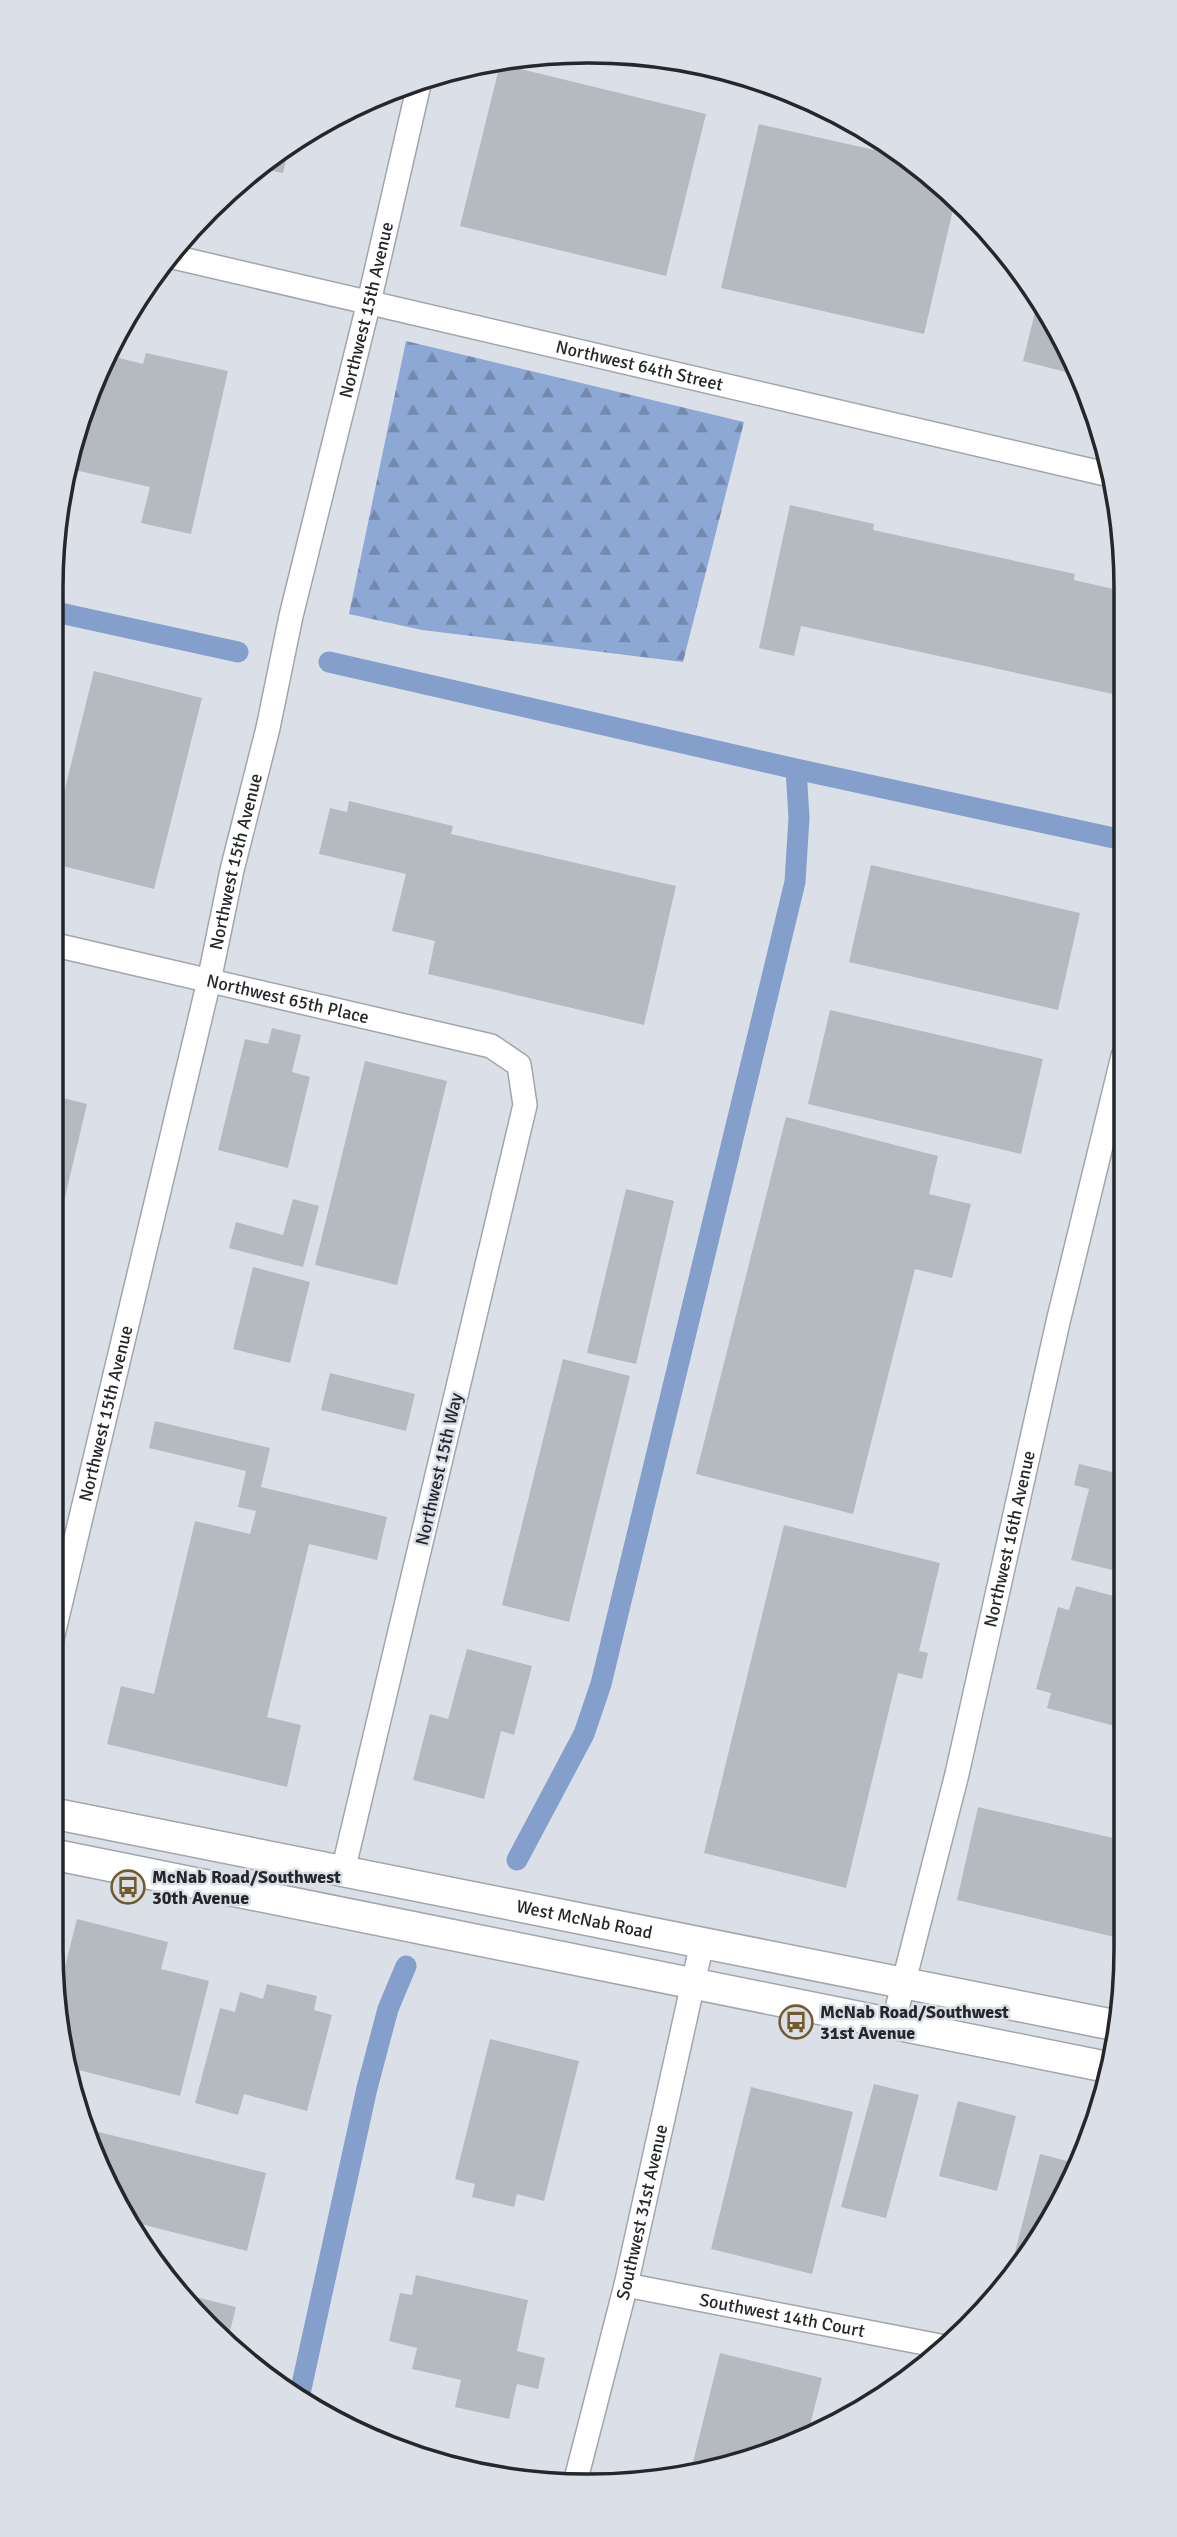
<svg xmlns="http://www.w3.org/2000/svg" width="1177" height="2537" viewBox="0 0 1177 2537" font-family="Signika,sans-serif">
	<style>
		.forest { fill: url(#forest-firs) }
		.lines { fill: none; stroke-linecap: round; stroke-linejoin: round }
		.canal { stroke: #849fcb; stroke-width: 21 }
		.building { fill: #b5bac1 }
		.minor-casing { stroke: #a1a5ad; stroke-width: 26 }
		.major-casing { stroke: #a1a5ad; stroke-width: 33 }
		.minor { stroke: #fff; stroke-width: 23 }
		.major { stroke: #fff; stroke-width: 30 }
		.labels { text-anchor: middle; stroke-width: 5; stroke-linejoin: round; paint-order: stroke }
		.street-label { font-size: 18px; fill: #25272a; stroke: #dbe0e8 }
		.poi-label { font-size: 18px; font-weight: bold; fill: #25272a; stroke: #dbe0e8; text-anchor: start }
		.rim { fill: none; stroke: #25272a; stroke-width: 3.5 }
	</style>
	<defs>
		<pattern id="forest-firs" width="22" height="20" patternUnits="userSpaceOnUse" patternTransform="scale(1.75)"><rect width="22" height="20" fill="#8da8d5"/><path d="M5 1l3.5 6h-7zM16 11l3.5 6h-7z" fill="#7389ad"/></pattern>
	</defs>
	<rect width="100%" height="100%" fill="#dbe0e8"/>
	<path class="forest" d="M406 341 744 422 683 662 422 630 349 614Z"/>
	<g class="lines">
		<path class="canal" d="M51 611 238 652
			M329 662 796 769 1123 840
			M517 1860 584 1734 601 1684 795 882 799 818 796 769
			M299 2398 367 2088 388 2009 406 1966"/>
	</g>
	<path class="building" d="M500 64 706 114 666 276 460 226Z
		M759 124 910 158 955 201 924 334 721 288Z
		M290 141 283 173 257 168 289 142Z
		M1038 300 1081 376 1023 361Z
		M128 315 119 358 143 364 146 353 228 371 191 534 141 523 150 487 66 468 92 383Z
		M790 505 874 524 873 530 1075 574 1074 580 1122 591V696L801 626 794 656 759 648Z
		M94 671 202 698 154 889 51 863V845Z
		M349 801 453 826 451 834 676 886 644 1025 428 974 435 941 392 931 406 874 319 854 330 808 347 812Z
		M871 865 1080 913 1058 1010 849 962Z
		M830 1010 1043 1059 1021 1154 808 1104Z
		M272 1028 301 1035 292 1072 310 1077 288 1168 218 1150 245 1039 268 1044Z
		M365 1061 447 1081 397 1285 315 1265Z
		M51 1095 87 1104 52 1252H51Z
		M786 1117 938 1156 929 1194 971 1204 952 1278 915 1269 853 1514 696 1474Z
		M626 1189 674 1201 636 1364 587 1353Z
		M293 1199 319 1206 303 1267 229 1248 236 1222 283 1235Z
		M253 1267 310 1282 290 1363 233 1349Z
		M563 1359 630 1376 569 1622 502 1605Z
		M330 1373 415 1394 406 1431 321 1410Z
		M155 1421 270 1448 261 1487 387 1517 377 1560 309 1544 267 1717 301 1725 287 1787 107 1744 121 1686 154 1694 195 1521 250 1534 256 1511 238 1507 246 1471 149 1448Z
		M1079 1464 1125 1475V1573L1071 1560 1089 1489 1074 1485Z
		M784 1525 940 1563 919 1651 928 1653 922 1679 898 1673 846 1888 704 1853Z
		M1076 1586 1125 1599 1126 1729 1047 1708 1051 1693 1036 1689 1058 1607 1069 1610Z
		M467 1649 532 1666 514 1735 501 1731 484 1799 413 1780 430 1714 448 1719Z
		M978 1807 1126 1841V1925L1123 1939 957 1900Z
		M77 1919 168 1942 161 1969 209 1981 180 2096 71 2068 58 1994Z
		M267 1984 317 1996 314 2010 332 2015 307 2111 244 2094 238 2115 195 2103 220 2008 235 2012 240 1992 263 1999Z
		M490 2039 579 2061 544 2201 517 2194 514 2207 472 2197 475 2184 455 2179Z
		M874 2084 919 2095 886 2218 841 2207Z
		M751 2087 853 2112 812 2274 711 2249Z
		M958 2101 1016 2116 997 2191 939 2176Z
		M82 2128 266 2173 247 2251 125 2220Z
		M1040 2154 1079 2164 1009 2276Z
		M416 2275 528 2300 517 2351 545 2358 538 2389 517 2384 509 2419 455 2407 461 2380 412 2369 417 2348 389 2341 400 2293 412 2295Z
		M176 2292 236 2307 228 2339 184 2303Z
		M720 2353 822 2378 807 2437 761 2458 690 2474Z"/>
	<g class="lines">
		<defs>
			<g id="minor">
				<path id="s1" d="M169 256 1110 475"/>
				<path id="s2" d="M51 944 491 1046 519 1065 525 1105 343 1871"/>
				<path id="s3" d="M51 1643 209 981 232 870 268 728 291 616 369 302 420 80"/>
				<path id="s4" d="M893 2024 957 1774 1058 1322 1123 1056"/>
				<path id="s5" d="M626 2285 940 2346"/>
				<path id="s6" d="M576 2479 626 2285 702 1943"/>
			</g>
			<g id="major">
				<path id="s7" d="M51 1813 1119 2026"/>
				<path d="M51 1854 1112 2068"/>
			</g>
		</defs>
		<use href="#minor" class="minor-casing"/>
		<use href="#major" class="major-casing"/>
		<use href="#minor" class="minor"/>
		<use href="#major" class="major"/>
	</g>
	<defs>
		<symbol id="bus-ring" viewBox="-11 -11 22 22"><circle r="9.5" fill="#dbe0e8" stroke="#745b2c" stroke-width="1.5"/><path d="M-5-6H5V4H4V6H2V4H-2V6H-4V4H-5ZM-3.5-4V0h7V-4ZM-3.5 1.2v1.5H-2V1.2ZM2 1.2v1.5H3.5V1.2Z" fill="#745b2c"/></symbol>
	</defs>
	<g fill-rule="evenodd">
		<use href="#bus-ring" x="109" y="1868" width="38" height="38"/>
		<use href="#bus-ring" x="777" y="2003" width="38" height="38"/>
	</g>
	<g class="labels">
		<g class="street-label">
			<text dy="6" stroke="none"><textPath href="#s3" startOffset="1370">Northwest 15th Avenue</textPath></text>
			<text dy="6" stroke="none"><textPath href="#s1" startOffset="483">Northwest 64th Street</textPath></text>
			<text dy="6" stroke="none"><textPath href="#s3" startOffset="803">Northwest 15th Avenue</textPath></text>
			<text dy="6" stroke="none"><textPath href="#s2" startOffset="243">Northwest 65th Place</textPath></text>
			<text dy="6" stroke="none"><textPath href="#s3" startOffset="236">Northwest 15th Avenue</textPath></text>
			<text transform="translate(439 1469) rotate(-77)" y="6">Northwest 15th Way</text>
			<text dy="6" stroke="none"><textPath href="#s4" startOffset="499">Northwest 16th Avenue</textPath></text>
			<text dy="6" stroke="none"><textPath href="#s7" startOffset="544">West McNab Road</textPath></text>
			<text dy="6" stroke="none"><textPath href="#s6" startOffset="275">Southwest 31st Avenue</textPath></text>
			<text dy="6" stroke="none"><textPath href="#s5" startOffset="159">Southwest 14th Court</textPath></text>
		</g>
		<g class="poi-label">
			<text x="152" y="1883">McNab Road/Southwest<tspan x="152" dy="21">30th Avenue</tspan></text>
			<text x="820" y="2018">McNab Road/Southwest<tspan x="820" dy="21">31st Avenue</tspan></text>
		</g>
	</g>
	<path d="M0 0H1177V2537H0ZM588 63H589A525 525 0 0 1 1114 588V1949A525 525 0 0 1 589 2474H588A525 525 0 0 1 63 1949V588A525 525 0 0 1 588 63Z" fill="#dbe0e8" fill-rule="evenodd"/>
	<path class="rim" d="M588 63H589A525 525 0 0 1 1114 588V1949A525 525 0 0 1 589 2474H588A525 525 0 0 1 63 1949V588A525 525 0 0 1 588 63Z"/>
</svg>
